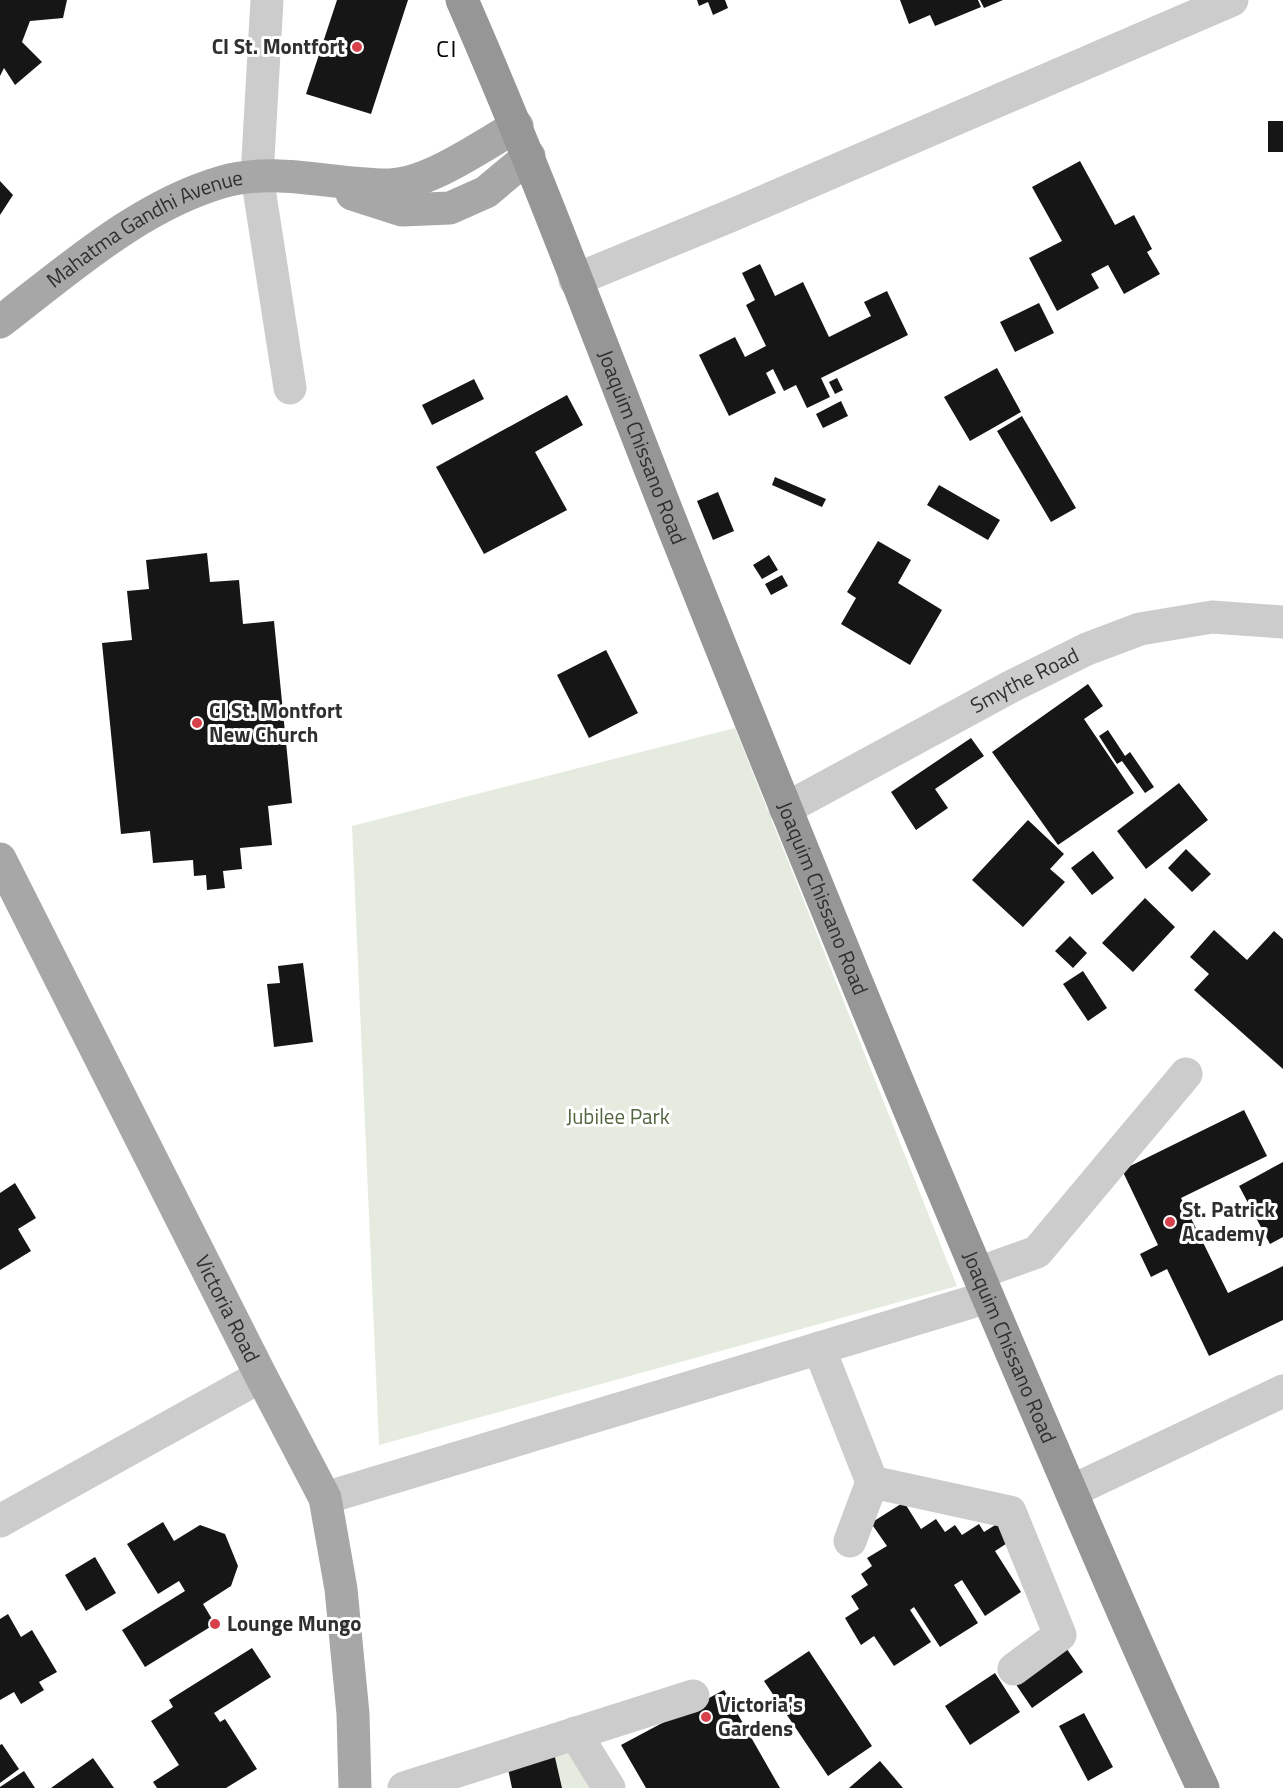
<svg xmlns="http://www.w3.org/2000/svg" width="1283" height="1788" viewBox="0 0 1283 1788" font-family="'Titillium Web',sans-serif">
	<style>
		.green { fill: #e5ebde }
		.building { fill: #161616 }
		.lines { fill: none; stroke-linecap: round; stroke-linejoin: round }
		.minor { stroke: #ccc; stroke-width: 33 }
		.major { stroke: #a7a7a7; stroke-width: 33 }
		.highway { stroke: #969696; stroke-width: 33 }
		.poi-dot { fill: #d6414c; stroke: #fff; stroke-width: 2 }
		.labels { text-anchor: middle; stroke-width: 6; stroke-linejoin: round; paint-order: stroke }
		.poi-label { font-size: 21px; font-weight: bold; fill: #2f2f2f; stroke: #fff; text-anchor: start }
		.street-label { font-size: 21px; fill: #2f2f2f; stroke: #fff }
		.park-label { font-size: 21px; fill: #526740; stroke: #fff }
		.quarter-label { font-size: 24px; letter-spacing: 1.5px; fill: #000; stroke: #fff }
	</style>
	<rect width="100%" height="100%" fill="#fff"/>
	<path class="green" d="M735 728 957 1286 379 1445 352 826Z
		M551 1741 592 1753 613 1788H562Z"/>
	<path class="building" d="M0 0H67L63 18 30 21 22 42 42 62 15 85 4 68 0 76Z
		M337 0H408L371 114 306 94Z
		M697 0H725L728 8 713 15 708 2 699 6Z
		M900 0H978L981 7 935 26 930 15 909 24Z
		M980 0H1003L984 8Z
		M1268 121H1283V152H1268Z
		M1080 161 1115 225 1134 215 1152 249 1147 252 1160 274 1124 294 1108 265 1091 274 1099 288 1057 311 1029 258 1062 241 1032 187Z
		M0 181 13 195 0 215Z
		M760 264 775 296 803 282 829 337 871 316 864 302 887 291 908 335 821 378 830 397 807 408 796 385 784 391 773 369 766 373 776 393 729 416 699 355 735 337 745 357 766 346 746 305 755 300 742 273Z
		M1039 303 1054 333 1015 352 1000 322Z
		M997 368 1021 412 970 441 944 397Z
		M837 378 843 390 835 394 829 382Z
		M474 379 484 399 432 425 422 405Z
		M567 395 583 425 535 452 567 510 484 554 436 467Z
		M841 401 848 416 823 428 816 414Z
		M1022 416 1076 508 1051 522 997 431Z
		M775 477 826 499 822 507 772 485Z
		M939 485 1000 520 988 540 927 505Z
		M718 492 734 531 713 540 697 501Z
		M878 541 911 560 898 583 942 610 910 665 841 624 856 598 847 592Z
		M207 553 210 582 239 580 243 624 274 621 292 803 268 806 272 845 240 848 242 869 223 871 225 888 207 890 206 875 194 876 193 860 153 863 150 831 121 834 102 643 132 640 127 591 149 589 146 560Z
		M769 555 778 570 762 579 753 565Z
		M782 575 788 586 771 595 765 584Z
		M606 650 638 713 589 738 557 675Z
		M1088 684 1103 706 1084 719 1134 793 1058 845 992 752Z
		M1108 730 1125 756 1130 752 1154 787 1145 793 1122 761 1117 764 1099 736Z
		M971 738 984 756 935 789 948 808 916 830 891 792Z
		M1179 783 1208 820 1146 869 1117 831Z
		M1028 820 1064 854 1050 869 1065 882 1023 927 972 880Z
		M1186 849 1211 874 1192 892 1168 868Z
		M1093 851 1114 878 1092 895 1071 868Z
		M1145 898 1175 927 1133 972 1102 943Z
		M1214 930 1247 960 1274 931 1283 939V1069L1194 990 1209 974 1190 957Z
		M1070 936 1087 953 1073 968 1055 951Z
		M303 963 313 1042 274 1047 267 984 280 983 278 966Z
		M1083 971 1107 1008 1088 1021 1063 984Z
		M1244 1110 1267 1156 1181 1198 1228 1293 1283 1266V1320L1209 1356 1167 1269 1151 1277 1140 1254 1158 1245 1122 1170Z
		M1283 1162V1237L1270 1244 1239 1186Z
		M15 1183 36 1218 18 1229 31 1251 0 1270V1193Z
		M904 1502 921 1529 936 1519 945 1532 955 1525 962 1535 979 1524 984 1532 1000 1522 1012 1540 995 1551 1021 1592 985 1616 962 1580 954 1585 978 1623 940 1647 914 1607 910 1610 931 1642 894 1666 874 1636 861 1645 845 1618 859 1609 851 1596 868 1585 861 1574 872 1566 867 1558 887 1546 871 1523Z
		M163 1522 174 1541 200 1525 225 1534 238 1566 231 1586 203 1604 215 1624 145 1667 122 1630 185 1591 179 1581 158 1594 127 1544Z
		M95 1557 116 1593 86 1611 65 1575Z
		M8 1614 21 1637 32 1630 57 1672 39 1682 44 1690 21 1704 14 1692 0 1700V1619Z
		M1064 1645 1083 1672 1032 1708 1013 1680Z
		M252 1648 271 1677 214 1713 220 1722 225 1719 257 1769 226 1788H157L153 1782 179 1765 151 1721 173 1707 169 1700Z
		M809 1651 872 1746 828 1776 764 1681Z
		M995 1673 1020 1712 970 1745 945 1706Z
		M724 1690 780 1788H646L621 1745Z
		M1084 1713 1113 1767 1088 1781 1059 1726Z
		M2 1744 19 1769 0 1783V1745Z
		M554 1753 562 1788H512L507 1764Z
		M93 1758 114 1788H51Z
		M880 1761 903 1788H849Z
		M24 1771 35 1788H0V1787Z"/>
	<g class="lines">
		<g class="minor">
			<path d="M267 0 257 176 290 388"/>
			<path d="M575 280 730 216 1232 0"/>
			<path id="s1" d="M785 809 1012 686 1087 649 1140 629 1212 617 1283 622"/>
			<path d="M978 1273 1037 1252 1186 1074"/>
			<path d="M819 1348 872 1482 1010 1512 1060 1635 1014 1669"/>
			<path d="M1072 1491 1283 1391"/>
			<path d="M325 1498 988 1297"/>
			<path d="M0 1521 261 1376"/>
			<path d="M850 1541 872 1482"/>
			<path d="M575 1733 609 1788"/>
			<path d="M404 1788 693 1696"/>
		</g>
		<g class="major">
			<path d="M352 194 402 210 450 208 486 192 529 156"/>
			<path id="s2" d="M0 322C68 270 139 206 222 182 276 166 335 186 390 185 431 183 481 146 517 126"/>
			<path id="s3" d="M0 859 261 1376 325 1498 341 1589 353 1714 355 1788"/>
		</g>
		<path class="highway" id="s4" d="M462 0C540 178 607 361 679 542 794 831 911 1119 1034 1405 1089 1533 1143 1662 1203 1788"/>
	</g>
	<g class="poi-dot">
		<circle cx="357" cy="47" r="6"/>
		<circle cx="197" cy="723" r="6"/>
		<circle cx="1170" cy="1222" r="6"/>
		<circle cx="215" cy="1624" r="6"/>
		<circle cx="706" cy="1717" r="6"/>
	</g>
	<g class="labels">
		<g class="poi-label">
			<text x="345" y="54" text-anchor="end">CI St. Montfort</text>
			<text x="209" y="718">CI St. Montfort<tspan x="209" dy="24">New Church</tspan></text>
			<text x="1182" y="1217">St. Patrick<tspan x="1182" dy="24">Academy</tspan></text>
			<text x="227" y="1631">Lounge Mungo</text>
			<text x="718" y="1712">Victoria's<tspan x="718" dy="24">Gardens</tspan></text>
		</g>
		<g class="street-label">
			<text dy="7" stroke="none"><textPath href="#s2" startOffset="174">Mahatma Gandhi Avenue</textPath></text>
			<text dy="7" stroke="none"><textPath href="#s4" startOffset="482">Joaquim Chissano Road</textPath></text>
			<text dy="7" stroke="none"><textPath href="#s1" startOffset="272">Smythe Road</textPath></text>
			<text dy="7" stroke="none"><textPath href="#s4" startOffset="968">Joaquim Chissano Road</textPath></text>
			<text dy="7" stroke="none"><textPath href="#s3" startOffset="504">Victoria Road</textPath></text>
			<text dy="7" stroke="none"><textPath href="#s4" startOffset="1454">Joaquim Chissano Road</textPath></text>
		</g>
		<g class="park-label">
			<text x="618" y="1124">Jubilee Park</text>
		</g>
		<g class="quarter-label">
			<text x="447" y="57">CI</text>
		</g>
	</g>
</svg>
